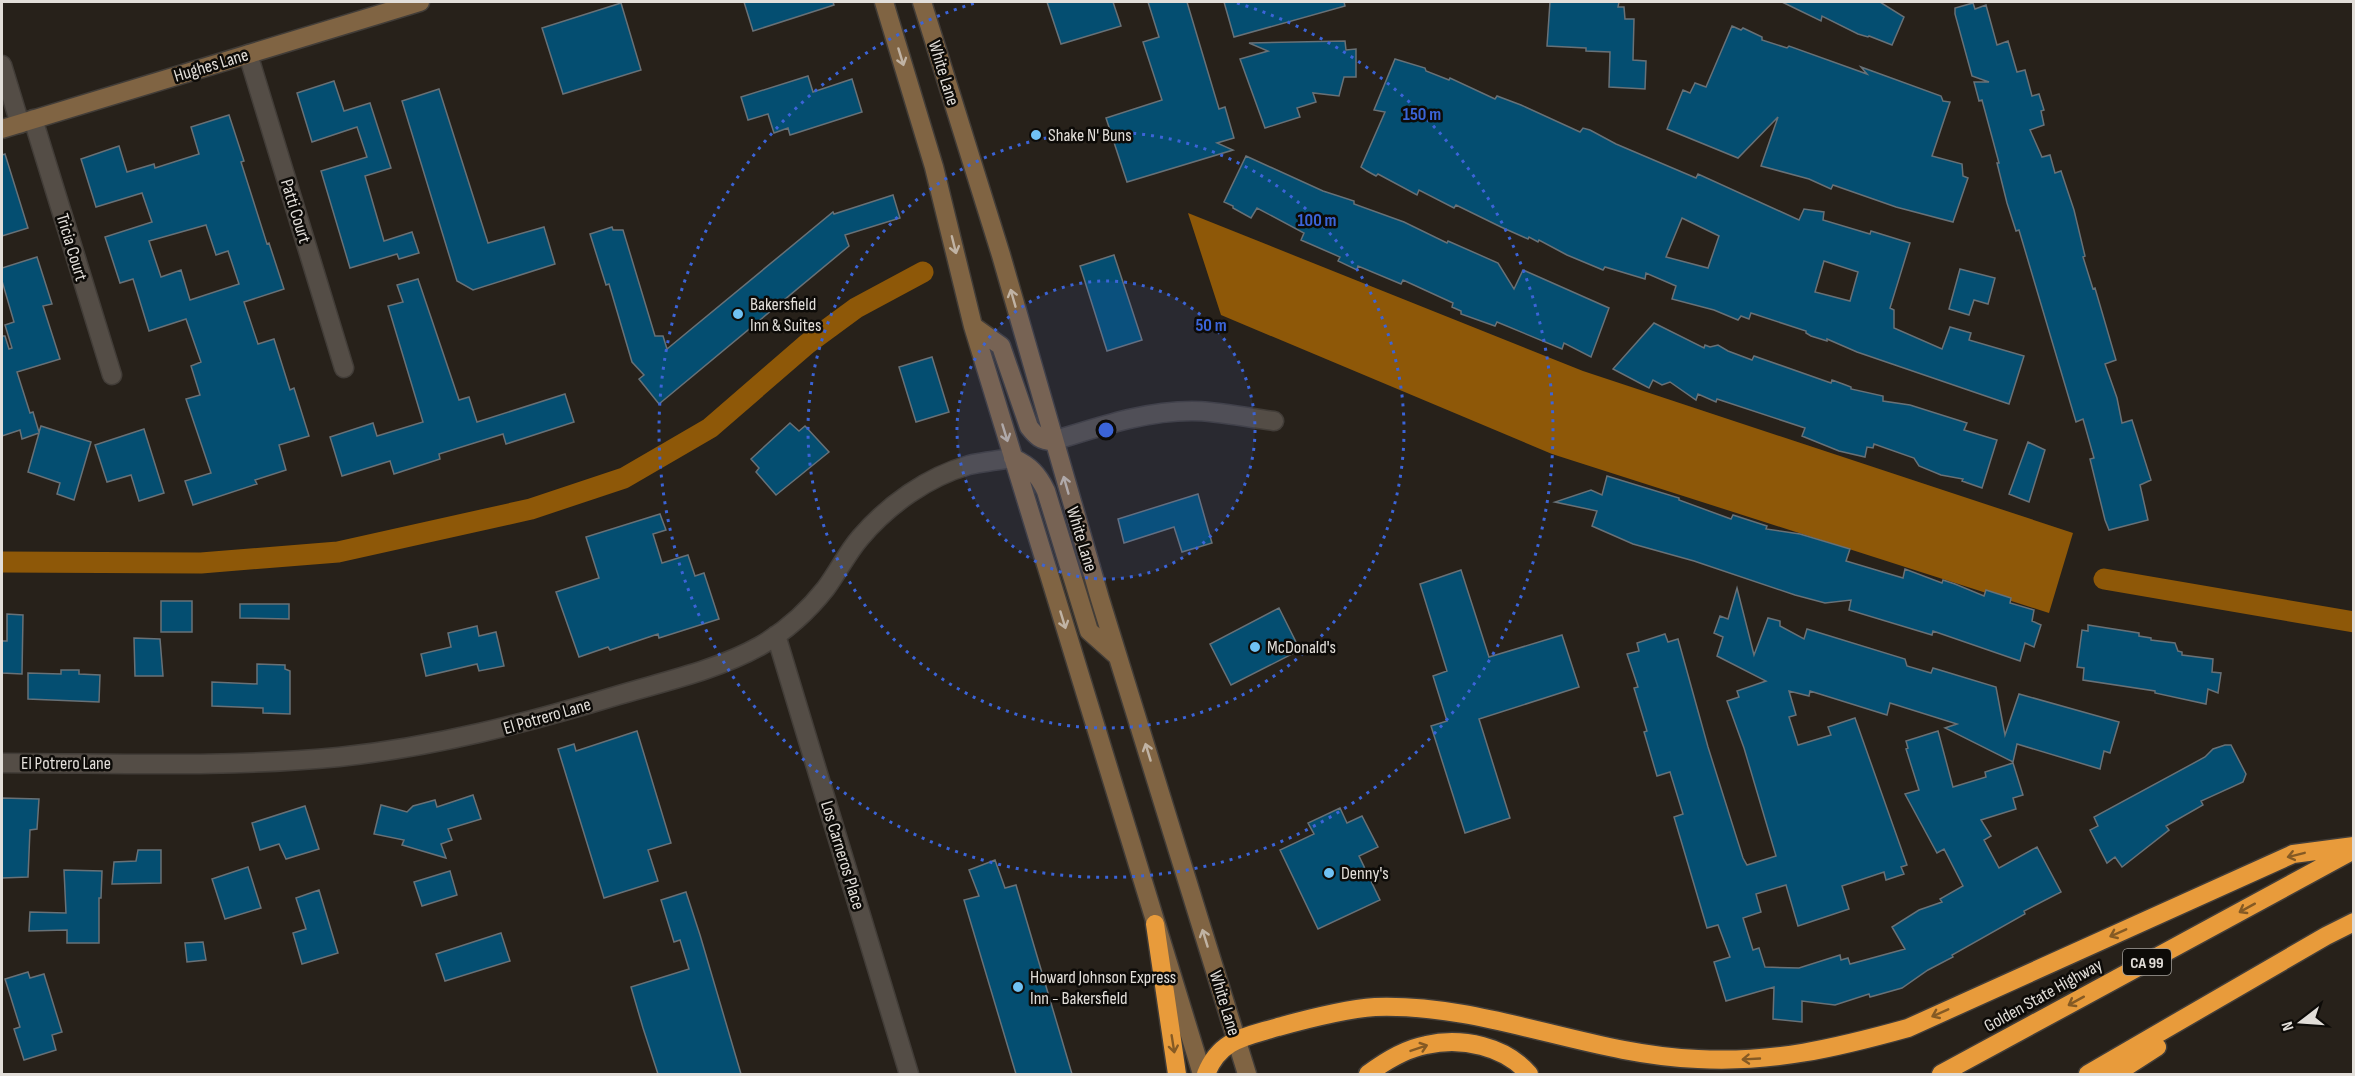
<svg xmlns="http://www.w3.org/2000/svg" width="2355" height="1076" viewBox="0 0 2355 1076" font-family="'Sofia Sans Condensed',sans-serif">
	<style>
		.water { fill: #8e5808 }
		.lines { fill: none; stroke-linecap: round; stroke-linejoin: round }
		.canal { stroke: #8e5808; stroke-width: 21 }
		.building { fill: #044e71; stroke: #687177; stroke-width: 1.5; fill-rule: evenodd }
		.street-casing { stroke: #423d38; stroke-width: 21 }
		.secondary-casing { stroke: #423d38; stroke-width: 21 }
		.highway-casing { stroke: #423d38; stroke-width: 21 }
		.street { stroke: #544d46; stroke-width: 18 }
		.secondary { stroke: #806443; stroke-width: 18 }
		.highway { stroke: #e89b3b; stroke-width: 18 }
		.oneway { stroke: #c0b3a4 }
		.oneway2 { stroke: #855a24 }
		.ring { fill: none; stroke: #3b64d8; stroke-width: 3; stroke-dasharray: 3 6 }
		.poi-dot { fill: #70c2f4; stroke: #0d0b08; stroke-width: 2 }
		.labels { text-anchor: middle; stroke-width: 5; stroke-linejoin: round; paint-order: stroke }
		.shield { fill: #0d0b08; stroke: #a29f9a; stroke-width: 1.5 }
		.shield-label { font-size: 16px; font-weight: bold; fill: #e2ded9 }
		.street-label { font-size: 18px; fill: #e2ded9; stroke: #0d0b08 }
		.poi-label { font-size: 18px; fill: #e2ded9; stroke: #0d0b08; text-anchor: start }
		.centre { fill: #3b64d8; stroke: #0d0b08; stroke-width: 3 }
		.ring-label { font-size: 18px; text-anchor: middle; font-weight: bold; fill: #3b64d8; stroke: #0d0b08; stroke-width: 5; stroke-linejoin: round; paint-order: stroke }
	</style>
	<rect width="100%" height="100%" fill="#27211a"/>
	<path class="water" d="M1188 213 1583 371 2073 533 2049 613 1552 454 1221 315Z"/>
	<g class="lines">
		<path class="canal" d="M2 562 201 563 338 552 531 509 624 478 710 428 807 344 856 308 923 272
			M2104 579 2354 622"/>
	</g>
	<path class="building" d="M744 2H833L834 5 753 31Z
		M1047 2H1113L1121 26 1061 44Z
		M1148 2H1187L1219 109 1225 107 1234 138 1217 143 1233 150 1127 182 1106 118 1162 100 1143 42 1159 37Z
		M1224 2H1344L1345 6 1234 37Z
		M1550 2H1619L1618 7H1624L1625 19H1634L1633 60 1646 61 1645 89 1609 87 1610 52 1586 51V48L1547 46Z
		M1782 2H1880L1904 17 1892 45 1869 36 1868 37 1858 34 1822 16 1821 21Z
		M621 3 641 70 563 94 542 28Z
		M1973 3 1975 9 1986 5 1997 45 2008 41 2017 72 2025 70 2032 96 2039 94 2044 110 2041 111 2044 125 2030 130 2042 157 2050 155 2055 173 2061 171 2074 210 2085 256 2083 257 2093 289 2095 288 2116 360 2105 364 2117 398 2122 423 2132 420 2151 480 2140 485 2148 520 2109 530 2105 520 2090 459 2094 458 2083 419 2076 422 2019 230 2016 231 2007 203 1997 163H1999L1982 100 1979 101 1974 82H1989L1972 76 1955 14V8Z
		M1732 26 1741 30 1743 28 1762 37V40L1787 48 1789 46 1867 74 1861 67 1941 96 1943 101 1950 102 1932 156 1962 164 1963 176 1968 178 1953 222 1896 207 1833 185 1831 189 1809 179 1761 166 1778 117 1738 158 1667 129 1683 90 1690 93 1695 83 1706 87Z
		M1345 41 1346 50 1356 49V77H1344L1339 96 1313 93 1316 102 1297 108 1300 117 1265 128 1240 59 1268 51 1249 43Z
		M1395 59 1425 68 1426 71 1449 80 1450 78 1495 99 1497 96 1521 105 1580 132 1583 128 1590 130 1616 144 1696 178 1698 174 1799 220 1804 209 1824 212 1823 220 1870 234 1871 231 1910 243 1890 308 1894 310V328L1942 349 1950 327 1971 333 1969 340 2024 356 2009 404 1857 352 1827 339V341L1811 336 1806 333V331L1751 313 1749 319 1741 316 1738 320 1714 310 1672 299 1676 286 1646 273 1645 279 1605 267 1603 270 1567 255 1539 240 1538 242 1529 237 1528 239 1501 227 1456 205 1454 208 1419 190 1417 195 1378 174 1376 176 1367 171 1361 167 1385 112 1374 110ZM1682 218 1719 236 1708 268 1666 257ZM1824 261 1858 272 1850 301 1815 292Z
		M808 76 813 92 852 79 862 112 790 135 788 128 774 133 768 114 748 120 741 97Z
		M334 81 344 111 370 103 391 168 365 176 384 241 412 232 419 253 399 259 397 254 350 268 321 171 367 157 357 127 312 142 297 93Z
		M439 89 488 243 544 227 555 264 473 290 457 281 402 101Z
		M229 115 244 161 241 162 267 244 269 243 284 289 244 302 258 344 274 339 290 390 294 388 309 436 279 445 286 470 255 480 257 484 193 505 185 481 211 473 186 399 200 395 191 366 201 362 186 319 149 331 133 279 120 283 105 237 152 222 142 193 96 207 81 159 119 146 127 172 154 164 155 168 199 154 191 127ZM206 225 216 255 228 251 239 284 190 300 181 270 161 277 149 241Z
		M5 154 28 228 2 236V155Z
		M1246 156 1323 191 1354 201V204L1404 222 1447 243 1448 241 1498 263 1514 289 1523 270 1609 308 1591 357 1564 343 1562 349 1497 322 1495 326 1461 314V311L1452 307 1453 303 1403 280 1401 284 1358 266 1357 270 1338 261 1340 257 1301 240 1304 233 1257 208 1251 218 1233 208V206L1224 202Z
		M893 195 900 218 845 235 849 246 659 404 639 379 644 375 632 362 609 284 606 285 590 234 612 227 613 230H623L655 336H663L667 349 833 212 834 214Z
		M1114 255 1142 340 1107 351 1080 266Z
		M37 257 52 304 43 306 60 359 17 372 30 413 33 412 39 432 41 426 91 442 74 500 57 494 60 483 28 472 39 433 22 439 20 430 2 436V336H5L9 349 12 348 5 325 14 322 2 281V268Z
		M1960 269 1995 278 1988 304 1974 300 1969 315 1949 309Z
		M418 279 459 400 469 397 477 422 565 394 574 422 506 444 503 434 439 454 440 459 394 474 390 461 342 476 330 437 373 423 377 436 423 422 388 306 403 302 397 285Z
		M1654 323 1704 348 1705 345 1710 347 1718 345 1728 351 1752 360 1754 356 1831 383 1832 380 1843 384 1851 387V389L1883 396V401L1910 405 1967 423 1964 430 1997 440 1982 488 1962 481 1963 479 1941 475 1919 466 1914 458 1874 444 1873 448 1867 447 1865 457 1839 451 1802 436 1805 428 1717 399 1716 402 1698 394 1696 400 1670 382 1662 385 1653 380 1649 388 1613 369Z
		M932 357 949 412 916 422 899 367Z
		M790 423 799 431 805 426 829 452 776 495 756 472 759 468 751 459Z
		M144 429 164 493 139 501 131 475 107 482 95 445Z
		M2028 442 2045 450 2029 502 2009 494Z
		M1607 476 1679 498V500L1731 519 1733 515 1767 526 1766 529 1800 534 1850 549 1846 561 1903 578 1905 569 1942 583 1943 580 1955 584 1984 596 1986 590 2011 598 2010 603 2034 610 2032 621 2041 625 2034 647 2025 643 2020 661 1933 631 1932 635 1849 610 1851 600 1825 603 1795 595 1694 561 1633 544 1592 526 1597 511 1555 502 1591 490 1602 495Z
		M1198 494 1212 543 1182 552 1174 527 1124 543 1118 519Z
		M660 514 666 530 653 534 662 563 688 555 695 576 704 573 719 619 659 638 658 634 610 650 608 647 579 657 556 592 599 578 586 537Z
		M1461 570 1489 657 1562 635 1579 687 1479 719 1510 818 1465 833 1431 726 1447 721 1433 676 1447 671 1420 584Z
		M1737 588 1754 655 1768 618 1780 621V626L1804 639 1807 629 1905 659 1907 666 1931 673 1933 668 1996 687 2005 735 2019 694 2119 722 2110 753 2104 751 2100 769 2017 744 2013 762 1945 728 1957 724 1890 703 1887 715 1810 691 1809 696 1789 691 1796 715 1789 717 1798 745 1831 735 1828 727 1855 718 1907 865 1901 867 1904 874 1886 880 1884 872 1842 886 1849 909 1798 926 1786 885 1756 894 1761 912 1743 918 1753 950 1759 948 1765 967 1799 968 1840 955 1841 960 1848 958 1850 964 1905 949 1892 927 1919 910 1942 902 1940 899 1963 886 1944 849 1937 853 1905 794 1919 790 1906 749 1908 748 1906 741 1938 731 1953 787 1986 777 1985 772 2013 763 2023 795 2013 798 2016 809 1981 820 1991 836 1984 840 1999 868 2037 847 2061 892 2024 911 2025 914 1952 955 1953 957 1928 970 1902 988 1870 997 1869 994 1835 1005 1802 1001V1022L1773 1019 1774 987 1726 1001 1714 962 1730 957 1718 925 1707 928 1674 817 1683 814 1670 772 1657 776 1644 732 1647 731 1634 688 1638 687 1627 654 1639 651 1637 643 1665 634 1668 642 1678 639 1708 747 1743 858 1747 865 1776 856 1744 748 1727 701 1739 697 1737 691 1766 681 1717 656 1723 637 1714 633 1720 616 1728 619Z
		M161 601H192V632H161Z
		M240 604H289V619L240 618Z
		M1279 608 1300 650 1231 685 1210 644Z
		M7 614 23 615 22 674 2 673V641H7Z
		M2088 625 2139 633V636L2151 638V640L2175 643 2178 651 2182 652V655L2213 659 2212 672 2221 673 2218 693 2208 689 2206 704 2155 693V691L2083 680 2084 668 2077 667 2082 630 2088 631Z
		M477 626 479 636 496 632 504 666 479 671 477 664 426 676 421 654 451 647 448 633Z
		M134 638 160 639 163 676H135Z
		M257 664 285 665V669L290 671V714L263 713V708L212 706V682L257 684Z
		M61 670H79V674L100 675 99 702 28 699V673L61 674Z
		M637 731 671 843 648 850 658 881 604 898 558 749 574 744 576 751Z
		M2225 745H2231L2246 774 2243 782 2201 801 2203 805 2166 826 2169 830 2122 867 2115 857 2107 863 2090 830 2098 826 2094 817 2205 757 2213 749Z
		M473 795 481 819 448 829 452 840 441 844 446 858 402 845 404 840 374 834 381 805 407 812 413 806 435 800 437 807Z
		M2 798 39 799 37 829 30 830 28 877 2 878Z
		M305 806 319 849 286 859 279 844 260 850 252 823Z
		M1340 808 1347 823 1362 816 1378 847 1359 856 1380 900 1318 929 1280 850 1314 834 1308 823Z
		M138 850H161V883L112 884 114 862 136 861Z
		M995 860 1005 888 1016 885 1072 1074H1016L964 900 979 896 969 870Z
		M248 867 261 908 225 919 212 879Z
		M64 870 102 871 101 898H99V943H67V930L29 931 30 912 66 913Z
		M450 871 457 895 422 906 414 882Z
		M319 890 338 953 302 964 293 933 306 929 296 898Z
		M686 892 700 935 741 1074H658L643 1028 631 987 689 969 680 940 674 942 661 900Z
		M501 933 510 961 445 981 436 954Z
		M203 942 206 960 187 962 185 943Z
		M28 972 30 978 44 974 62 1032 52 1035 56 1050 24 1060 14 1029 20 1027 5 979Z"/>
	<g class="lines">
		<defs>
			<path id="street" d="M248 54 344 368
				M2 65 20 124
				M33 119 112 375
				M1053 441C1099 427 1144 411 1192 411 1219 411 1247 418 1274 421
				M776 635 909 1074
				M2 763C113 763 227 768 339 757 434 747 527 723 619 695 666 681 717 670 760 646 784 632 808 611 826 588 838 572 847 553 860 538 888 505 927 477 969 465 983 462 998 460 1013 458"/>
			<path id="secondary" d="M884 2 934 167 973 326 1202 1074
				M922 2 1001 255 1100 599 1247 1074
				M2 129 420 2
				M973 326 1001 346 1029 427C1036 436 1041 441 1053 441
				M1013 458C1030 466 1038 474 1046 491L1089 631 1116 655"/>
			<path id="highway" d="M1155 924 1177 1074
				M1206 1074C1220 1039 1245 1037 1278 1027 1307 1019 1345 1009 1375 1007 1485 1003 1589 1055 1698 1059 1773 1063 1836 1048 1908 1028L2293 854 2354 846
				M1368 1074C1384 1062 1405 1049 1426 1045 1462 1037 1505 1046 1529 1074
				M1941 1074 2352 851
				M2088 1074 2326 936 2354 922
				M2115 1074 2157 1047"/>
		</defs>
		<use href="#street" class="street-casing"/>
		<use href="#secondary" class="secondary-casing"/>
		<use href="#highway" class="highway-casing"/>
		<use href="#street" class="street"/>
		<use href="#secondary" class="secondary"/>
		<use href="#highway" class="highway"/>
	</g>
	<defs><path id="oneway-shaft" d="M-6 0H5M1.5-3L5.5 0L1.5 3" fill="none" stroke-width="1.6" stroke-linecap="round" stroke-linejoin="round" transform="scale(1.5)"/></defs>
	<g class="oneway">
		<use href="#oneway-shaft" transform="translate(901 57) rotate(73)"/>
		<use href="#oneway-shaft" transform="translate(954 245) rotate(76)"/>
		<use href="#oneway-shaft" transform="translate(1013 298) rotate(-106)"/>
		<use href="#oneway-shaft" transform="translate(1005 433) rotate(73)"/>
		<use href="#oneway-shaft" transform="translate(1066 485) rotate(-106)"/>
		<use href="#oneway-shaft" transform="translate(1063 620) rotate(73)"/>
		<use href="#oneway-shaft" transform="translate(1148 752) rotate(-107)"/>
		<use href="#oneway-shaft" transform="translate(1205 938) rotate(-107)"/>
	</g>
	<g class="oneway2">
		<use href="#oneway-shaft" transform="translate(2296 855) rotate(166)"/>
		<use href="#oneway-shaft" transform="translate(2247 908) rotate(151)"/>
		<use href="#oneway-shaft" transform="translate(2118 933) rotate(156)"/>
		<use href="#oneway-shaft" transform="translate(2076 1001) rotate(151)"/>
		<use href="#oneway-shaft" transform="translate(1940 1013) rotate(156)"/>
		<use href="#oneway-shaft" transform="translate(1173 1044) rotate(81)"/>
		<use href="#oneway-shaft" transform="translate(1419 1048) rotate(-19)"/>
		<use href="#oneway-shaft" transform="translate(1751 1059) rotate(177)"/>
	</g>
	<circle cx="1106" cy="430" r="149" fill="#3b64d8" fill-opacity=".12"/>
	<g class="ring">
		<circle cx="1106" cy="430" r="149"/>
		<circle cx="1106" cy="430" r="298"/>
		<path d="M1237 3A447 447 0 1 1 975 3"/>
	</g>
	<g class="poi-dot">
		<circle cx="1036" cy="135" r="6"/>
		<circle cx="738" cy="314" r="6"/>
		<circle cx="1255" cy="647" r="6"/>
		<circle cx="1329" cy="873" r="6"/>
		<circle cx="1018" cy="987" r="6"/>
	</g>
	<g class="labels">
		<rect class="shield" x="2123" y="949" width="48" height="26" rx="4.5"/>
		<g class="shield-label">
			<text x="2147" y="968">CA 99</text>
		</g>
		<g class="street-label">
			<text transform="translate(211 65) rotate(-17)" y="6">Hughes Lane</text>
			<text transform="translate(944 73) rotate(73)" y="6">White Lane</text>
			<text transform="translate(296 211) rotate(73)" y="6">Patti Court</text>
			<text transform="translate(72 247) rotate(73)" y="6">Tricia Court</text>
			<text transform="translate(1082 539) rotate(73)" y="6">White Lane</text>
			<text transform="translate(547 716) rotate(-16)" y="6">El Potrero Lane</text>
			<text x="66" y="769">El Potrero Lane</text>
			<text transform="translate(843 855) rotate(73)" y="6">Los Carneros Place</text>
			<text transform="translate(2043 995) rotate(-29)" y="6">Golden State Highway</text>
			<text transform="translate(1225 1003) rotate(73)" y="6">White Lane</text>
		</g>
		<g class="poi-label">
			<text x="1048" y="141">Shake N' Buns</text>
			<text x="750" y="310">Bakersfield<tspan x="750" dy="21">Inn &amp; Suites</tspan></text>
			<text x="1267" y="653">McDonald's</text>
			<text x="1341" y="879">Denny's</text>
			<text x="1030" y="983">Howard Johnson Express<tspan x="1030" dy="21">Inn - Bakersfield</tspan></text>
		</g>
	</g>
	<circle cx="1106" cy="430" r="9" class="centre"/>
	<g class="ring-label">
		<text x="1422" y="120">150 m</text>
		<text x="1317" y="226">100 m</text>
		<text x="1211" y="331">50 m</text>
	</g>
	<rect width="2355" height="1076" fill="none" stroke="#e2ded9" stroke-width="6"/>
	<g transform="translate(2301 1022) rotate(253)" stroke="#0d0b08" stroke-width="4.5" paint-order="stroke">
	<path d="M0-4.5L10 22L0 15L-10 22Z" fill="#e2ded9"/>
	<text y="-9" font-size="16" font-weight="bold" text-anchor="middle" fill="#e2ded9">N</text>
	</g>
</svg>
